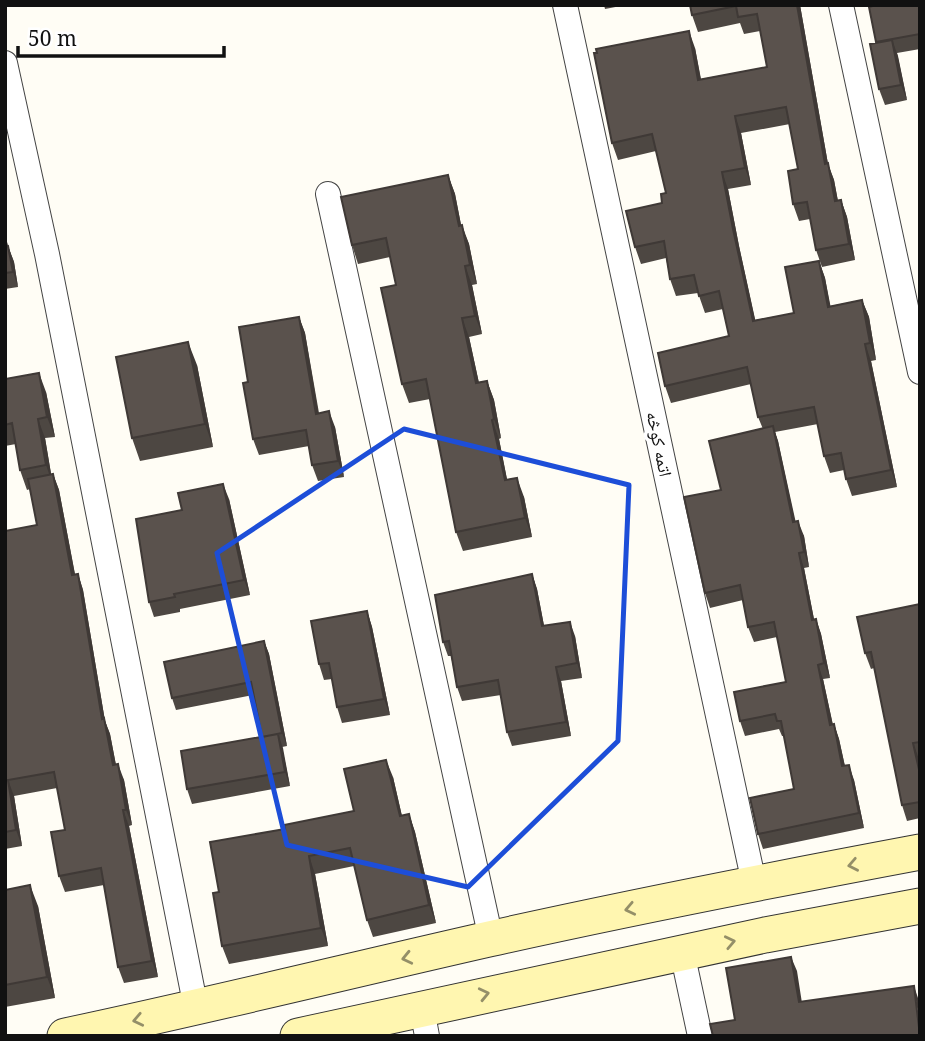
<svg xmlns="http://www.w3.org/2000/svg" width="925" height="1041" viewBox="0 0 925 1041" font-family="'Noto Serif','Noto Naskh Arabic',serif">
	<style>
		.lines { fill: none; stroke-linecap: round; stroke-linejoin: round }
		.street-casing { stroke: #444; stroke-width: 26 }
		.secondary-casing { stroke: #333; stroke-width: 37 }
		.street { stroke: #fff; stroke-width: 24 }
		.secondary { stroke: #fff6b0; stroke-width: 35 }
		.wall { fill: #4d4742 }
		.shaded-wall { fill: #3f3936 }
		.building { fill: #5a524d; stroke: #3f3936; stroke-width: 2 }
		.oneway { stroke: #948f68 }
		.marked { fill: none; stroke: #1d4ed8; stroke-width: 5; stroke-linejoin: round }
		.labels { text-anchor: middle; stroke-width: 7; stroke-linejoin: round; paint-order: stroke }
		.street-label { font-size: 18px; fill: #111; stroke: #fff }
	</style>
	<rect width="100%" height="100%" fill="#fffdf5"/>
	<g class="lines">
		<defs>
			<path id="street" d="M565 5 754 883
				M841 5 920 372
				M5 63 47 254 196 1008
				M328 194 491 939
				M682 952 700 1036
				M422 1009 427 1036"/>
			<path id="secondary" d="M65 1036C207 1006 348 971 489 939 632 907 776 879 920 852
				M298 1036 765 935 920 906"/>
		</defs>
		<use href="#street" class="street-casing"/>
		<use href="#secondary" class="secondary-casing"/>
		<use href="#street" class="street"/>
		<use href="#secondary" class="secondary"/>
	</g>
	<path class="wall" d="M604 5H626L605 9Z
		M690 5H800L828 164 834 180 838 201 841 200 847 217 855 260 822 267 816 250 810 219 799 221 793 204 798 169 790 124 741 133 751 185 728 189 739 246 755 320 794 313 819 261 825 278 830 306 862 300 869 317 876 360 871 361 897 487 852 496 846 479 844 470 830 473 824 456 818 424 775 432 778 441 795 522 804 536 809 567 804 568 814 619H816L821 634 830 678 823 679 833 725 834 724 839 739 845 766 854 780 864 828 763 849 758 834 794 789 784 736H782L779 729 745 736 740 721 786 682 777 637 754 642 748 627 743 600 710 608 705 593 721 490 763 429 758 417 751 384 671 403 665 386 729 336 723 309 705 313 698 293 676 296 670 279 666 258 641 264 635 247 662 203 666 193 656 151 618 160 612 143 695 48 701 79 767 67 760 31 744 34 740 23 698 32 692 15Z
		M920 5V49L897 53 907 100 885 105 879 89 876 43Z
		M448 175 455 194 461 225 469 244 477 284 472 285 482 334 469 337 479 383 487 381 494 400 501 438 499 439 507 480 524 497 532 537 463 551 456 532 430 399 409 403 402 384 396 285 390 257 358 264 352 245Z
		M5 233 8 246 14 262 18 287 5 289Z
		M299 317 305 333 319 413 335 427 344 477 318 481 312 465 309 446 259 455 253 439 248 382Z
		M197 365 213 447 140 461 132 438Z
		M5 379 46 392 55 437 45 438 51 474H53L59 490 75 574H78L83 590 105 721 110 734 116 765 124 780 132 825 129 826 158 977 124 983 118 967 104 885 65 892 59 876 65 830 57 788 14 796 22 846 5 849V531L37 525 30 489 27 490 20 470 16 444 5 446Z
		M229 499 250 595 180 609V612L154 617 149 602 182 510Z
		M532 574 537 589 544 626 575 636 582 678 561 681 571 736 512 746 507 732 501 695 462 701 457 687 451 656H448L443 642Z
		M920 604V758L919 759 920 763V818L907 821 902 805 874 668 871 669 865 653Z
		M367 611 372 627 390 715 342 723 337 707 332 679 324 680 319 664Z
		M264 641 269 654 287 746 282 747 290 786 192 804 187 789 262 737 253 695 176 710 172 698Z
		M393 777 402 816 409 814 415 832 436 923 373 937 367 920 354 866 315 874 328 946 229 964 222 946 219 892 285 829 354 811Z
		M5 890 38 906 55 998 5 1007Z"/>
	<path class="shaded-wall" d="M797 5H800L828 164 834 180 841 218 835 201 825 164Z
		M689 31 695 48 704 97 698 80Z
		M892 40 898 56 907 100 901 85Z
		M735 116 741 133 751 185 745 168Z
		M722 172 728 189 739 246 759 337 753 321 733 229Z
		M448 175 455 194 465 245 459 226Z
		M841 200 847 217 855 260 849 244Z
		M462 225 469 244 477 284 470 265Z
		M5 233 11 262 5 247Z
		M8 246 14 262 18 287 13 272Z
		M819 261 825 278 834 324 828 307Z
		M465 266 472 285 482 334 475 316Z
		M862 300 869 317 876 360 870 343Z
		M299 317 305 333 321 429 316 414Z
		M462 318 469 337 483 402 476 383Z
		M188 342 197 365 213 447 205 424Z
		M865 344 871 361 897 487 891 470Z
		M39 373 46 392 55 437 47 417Z
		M487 381 494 400 501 438 494 419Z
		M329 411 335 427 344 477 338 461Z
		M38 419 45 438 53 485 46 465Z
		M492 420 499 439 511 499 505 480Z
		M773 426 778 441 799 537 793 522Z
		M53 474 59 490 78 591 72 575Z
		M517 478 524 497 532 537 525 518Z
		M223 484 229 499 250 595 244 580Z
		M798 521 804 536 809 567 804 552Z
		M799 553 804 568 817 635 812 620Z
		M78 574 83 590 105 721 110 734 119 781 113 765 102 719Z
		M532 574 537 589 547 641 542 626Z
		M367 611 372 627 390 715 384 699Z
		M816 619 821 634 830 678 824 663Z
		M570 622 575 636 582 678 577 663Z
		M264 641 269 654 287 746 282 733Z
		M818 665 823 679 836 740 830 725Z
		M556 667 561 681 571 736 566 722Z
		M834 724 839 739 848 781 842 766Z
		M278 734 283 748 290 786 285 772Z
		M913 743 919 759 920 774Z
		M386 760 393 777 406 834 400 816Z
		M118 764 124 780 132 825 126 810Z
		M849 765 854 780 864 828 859 813Z
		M8 780 14 796 22 846 16 830Z
		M123 810 129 826 158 977 152 961Z
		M409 814 415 832 436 923 429 905Z
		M309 856 315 874 328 946 321 928Z
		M30 885 38 906 55 998 47 977Z
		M791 957 797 971 804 1016 799 1002Z
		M914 986 919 1001 920 1028Z"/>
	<path class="building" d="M690 5H797L825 164 828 163 835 201 841 200 849 244 816 250 807 202 793 204 788 171 798 169 786 107 735 116 745 168 722 172 733 229 753 321 794 313 785 267 819 261 828 307 862 300 870 343 865 344 891 470 846 479 841 453 824 456 814 407 758 417 747 367 665 386 658 353 729 336 719 291 699 296 694 275 670 279 664 241 635 247 626 211 662 203 661 194 666 193 652 134 612 143 594 53H597L596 49 689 31 698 80 767 67 757 14 738 17 736 6 692 15Z
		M876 5H920V34L876 42 869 7Z
		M892 40 901 85 879 89 870 44Z
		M448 175 459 226 462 225 470 265 465 266 475 316 462 318 476 383 487 381 494 419 492 420 505 480 517 478 525 518 456 532 426 379 402 384 381 288 396 285 386 238 352 245 341 197Z
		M8 246 13 272 5 273V247Z
		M299 317 316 414 329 411 338 461 312 465 306 430 253 439 243 383 248 382 239 327Z
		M188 342 205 424 132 438 116 357Z
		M39 373 47 417 38 419 46 465 20 470 12 423 5 425V379Z
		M773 426 793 522 798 521 804 552 799 553 812 620 816 619 824 663 818 665 830 725 834 724 842 766 849 765 859 813 758 834 750 798 794 789 781 721H777L775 714 740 721 734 692 786 682 774 622 748 627 740 585 705 593 684 497 721 490 709 441Z
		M53 474 72 575 78 574 102 719 104 718 113 765 118 764 126 810H123L152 961 118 967 101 868 59 876 51 832 65 830 54 772 8 780 16 830 5 832V531L37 525 28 479Z
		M223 484 244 580 174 594 175 597 149 602 136 519 182 510 178 493Z
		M532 574 542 626 570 622 577 663 556 667 566 722 507 732 498 680 457 687 449 641 443 642 435 595Z
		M920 604V742L913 743 920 774V802L902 805 871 652 865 653 857 617Z
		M367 611 384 699 337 707 329 663 319 664 311 621Z
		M264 641 282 733 262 737 251 682 172 698 164 662Z
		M278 734 285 772 187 789 181 751Z
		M386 760 400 816 409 814 429 905 367 920 350 848 309 856 321 928 222 946 213 893 219 892 210 842 285 829 284 825 354 811 344 769Z
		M30 885 47 977 5 985V890Z
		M791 957 799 1002 914 986 920 1036H713L710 1024 735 1020 726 968Z"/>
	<defs><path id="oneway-chevron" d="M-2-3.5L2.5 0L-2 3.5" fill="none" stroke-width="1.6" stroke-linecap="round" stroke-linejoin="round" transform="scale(1.75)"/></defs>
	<g class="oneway">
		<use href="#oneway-chevron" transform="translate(853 865) rotate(169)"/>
		<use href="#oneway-chevron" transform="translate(630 909) rotate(168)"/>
		<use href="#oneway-chevron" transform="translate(730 942) rotate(-12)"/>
		<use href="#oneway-chevron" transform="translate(407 958) rotate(167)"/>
		<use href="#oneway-chevron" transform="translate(484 994) rotate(-13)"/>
		<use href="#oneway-chevron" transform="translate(138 1020) rotate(168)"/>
	</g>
	<path class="marked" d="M404 429 629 485 618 741 468 887 287 845 217 553Z"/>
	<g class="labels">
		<g class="street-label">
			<text transform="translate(659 444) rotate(78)" y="6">اتمه کوڅه</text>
		</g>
	</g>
	<rect width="925" height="1041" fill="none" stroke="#111111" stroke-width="14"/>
	<path d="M18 46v10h206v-10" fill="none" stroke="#111111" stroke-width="3.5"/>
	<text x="28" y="46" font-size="21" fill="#111111" stroke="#ffffff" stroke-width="5" paint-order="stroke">50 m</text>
</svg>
